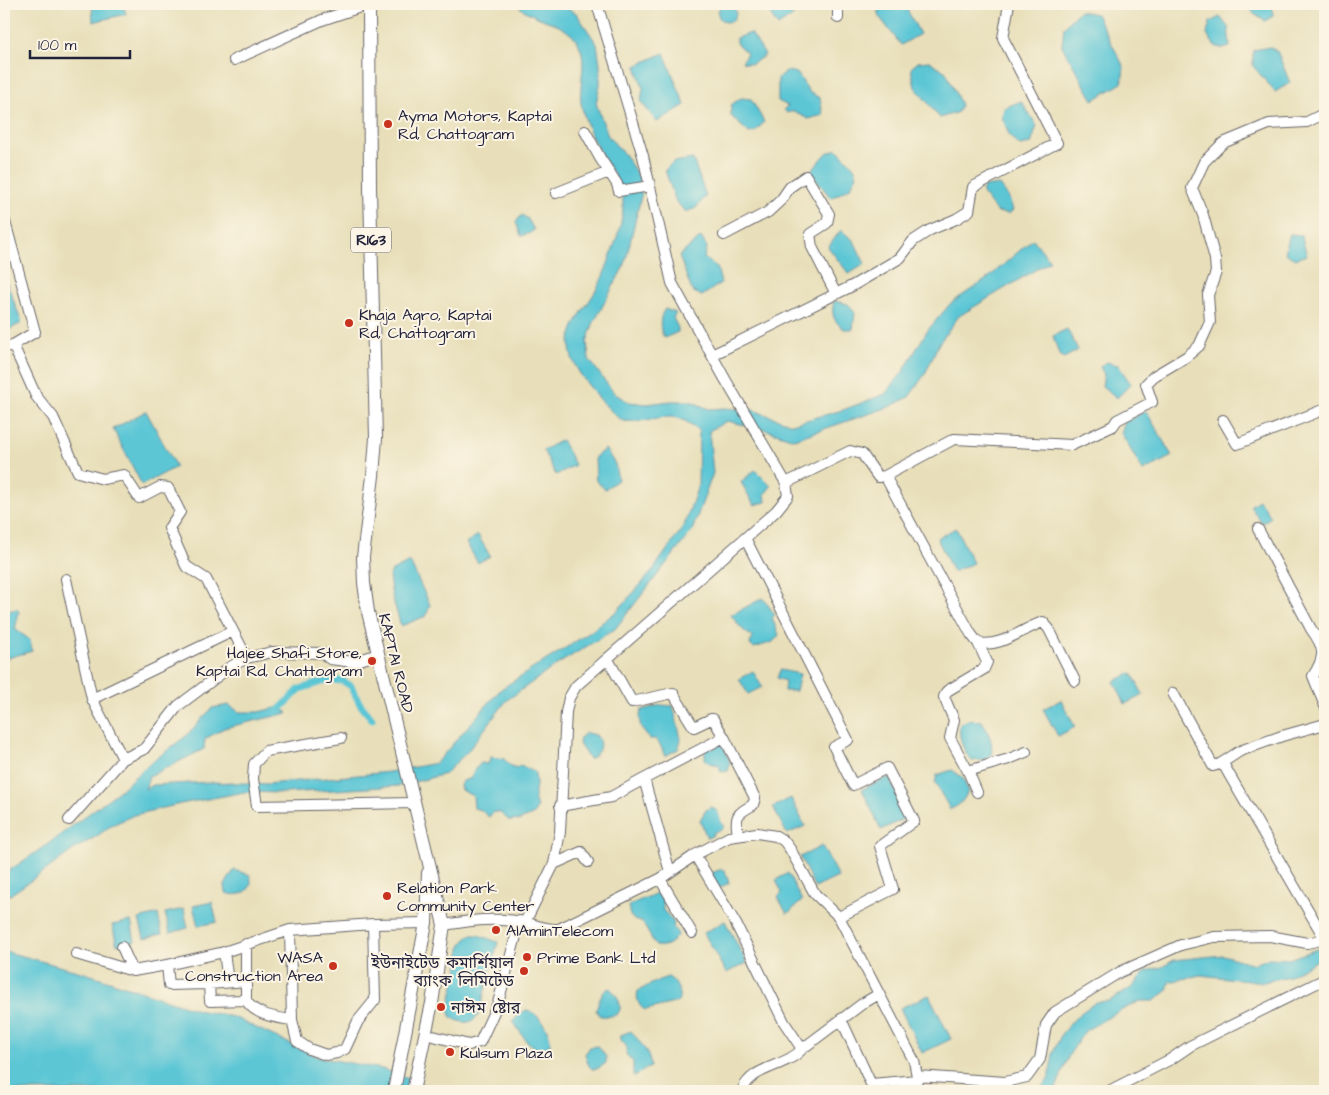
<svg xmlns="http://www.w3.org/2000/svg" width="1329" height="1095" viewBox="0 0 1329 1095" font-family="'Architects Daughter','Noto Sans Bengali',sans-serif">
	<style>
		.water { fill: #5bc6d5; stroke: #3e7488 }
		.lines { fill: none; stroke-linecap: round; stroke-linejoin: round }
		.canal { stroke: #5bc6d5; stroke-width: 7 }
		.minor-casing { stroke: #676467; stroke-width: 12 }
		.major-casing { stroke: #676467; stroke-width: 14 }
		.minor { stroke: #fff; stroke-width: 10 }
		.major { stroke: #fff; stroke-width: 12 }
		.poi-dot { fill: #c8321e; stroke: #fcf5e5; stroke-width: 2 }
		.labels { text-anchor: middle; stroke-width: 4; stroke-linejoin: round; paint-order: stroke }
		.shield { fill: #fcf5e5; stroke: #63616e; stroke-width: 1 }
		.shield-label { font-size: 15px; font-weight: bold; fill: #22223b }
		.poi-label { font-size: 16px; fill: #22223b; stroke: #fcf5e5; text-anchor: start }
		.street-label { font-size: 16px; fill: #22223b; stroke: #fcf5e5 }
	</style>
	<rect width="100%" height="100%" fill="#fcf5e5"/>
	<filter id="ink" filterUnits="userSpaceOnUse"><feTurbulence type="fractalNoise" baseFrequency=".02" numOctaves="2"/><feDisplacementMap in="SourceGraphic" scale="10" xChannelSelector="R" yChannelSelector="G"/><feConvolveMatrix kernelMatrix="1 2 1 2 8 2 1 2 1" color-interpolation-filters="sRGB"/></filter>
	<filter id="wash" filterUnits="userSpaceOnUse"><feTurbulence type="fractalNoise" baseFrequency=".0096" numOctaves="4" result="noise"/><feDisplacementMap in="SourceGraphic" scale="20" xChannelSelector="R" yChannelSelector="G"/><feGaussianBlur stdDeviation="1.12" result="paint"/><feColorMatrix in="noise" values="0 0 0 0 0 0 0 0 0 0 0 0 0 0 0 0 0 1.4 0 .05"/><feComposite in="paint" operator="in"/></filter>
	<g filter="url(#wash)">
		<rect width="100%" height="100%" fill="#e8dfba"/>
		<path class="water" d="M718 13a9 9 0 1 1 18 0a9 9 0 1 1-18 0Z
			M92 4H123L126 14 93 22Z
			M516 4H559L576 13 597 44 600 64V85L596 103 608 136 624 154 639 177 642 192 625 264 593 324 587 342 589 359 604 380 615 394 629 402 647 404 671 401H690L709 409 725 408 753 410 792 424 843 410 885 394 903 372 927 331 951 303 987 279 1033 239 1050 261 959 316 939 343 925 374 909 397 889 407 794 439 767 430 727 421 709 431 713 473 692 531 615 629 558 664 507 700 467 752 445 774 399 786 285 793 245 792 180 804 134 815 112 825 97 836 73 850 42 873 4 899V874L48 844 119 791 148 765 186 736 212 708 229 705 239 712H258L280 707 288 713 224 728 205 739 204 749 160 771 149 777 145 789 153 785 211 782 267 784 389 772 436 763 501 689 589 633 618 610 650 574 684 526 698 486 699 431C673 408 664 420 636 421 632 421 628 422 624 421 615 419 584 381 579 372 555 334 584 315 600 283 604 274 608 264 611 255 617 238 624 218 623 200 621 179 604 161 595 143 589 132 585 119 582 108 576 83 593 56 572 35 556 20 531 19 516 4Z
			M763 4H780L794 15 778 26Z
			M878 4H904L920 34 901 45 878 15Z
			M1247 4H1272L1273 16 1265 21 1254 14Z
			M1079 11 1096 14 1124 67 1122 83 1093 100 1062 46 1064 27Z
			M1220 17 1228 27 1230 47 1222 49 1214 45 1207 34 1210 22Z
			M751 33 765 55 752 64 742 62 747 53 736 43V38Z
			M1270 47 1277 51 1290 83 1275 92 1253 66V50Z
			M664 53 685 105 657 122 641 102 643 88 636 66Z
			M929 61 946 72 961 105 958 112 940 118 915 87 911 68 918 62Z
			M787 71 797 73 810 93 820 98 823 115 808 119 793 111 787 113 784 109 788 106 778 101V78Z
			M741 98 751 99 764 122 755 132 749 133 731 116V105Z
			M1021 101 1037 126 1031 144 1020 146 1010 137 1002 117 1004 108Z
			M837 149 854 167 857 175 850 188 831 198 810 172 827 153Z
			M693 159 706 196 696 208 686 212 676 202 665 170 673 162Z
			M999 185 1009 198 1013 210 1009 214 997 212 982 193 984 187Z
			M522 215 528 219 534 230 530 233 521 236 516 222Z
			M841 230 854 241 865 264 849 274 828 247Z
			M1290 234 1301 235 1307 255 1295 259 1285 253Z
			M701 237 707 247 704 258 717 267 721 283 702 296 692 291 679 256Z
			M4 275 22 323 4 332Z
			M834 301 848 304 855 313 853 329H844C833 320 831 315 834 301Z
			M665 309 676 313 673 318 678 328V332L664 338C659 329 659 316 665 309Z
			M1067 329 1078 350 1064 358 1059 354 1053 336Z
			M1106 362 1118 365 1131 384 1117 398 1102 386 1104 374 1100 367Z
			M146 411 176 467 142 485 113 429Z
			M1146 411 1172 456 1143 471 1121 433 1125 422Z
			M562 440 575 465 556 475 543 450Z
			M605 449 615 464 618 480 605 489 596 481 595 457Z
			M755 470 771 486 765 494 766 502 754 505 741 482Z
			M1259 500 1271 517 1262 523 1250 506Z
			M956 528 973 563 953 572 937 538Z
			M478 535 490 556 478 563 466 543Z
			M410 562 430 605 426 616 401 626 392 596 389 577 392 571Z
			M763 598 775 615 772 618 779 635 773 642 754 648 750 645 752 637 741 628 731 615Z
			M17 609 19 612 15 629 30 640 32 651 4 659V612Z
			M780 670 800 674 796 691H784L785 681 777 678Z
			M753 671 762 687 748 694 739 679Z
			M1132 673 1143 695 1125 704 1114 681Z
			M1061 700 1075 727 1058 736 1043 709Z
			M661 705 673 706C674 711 681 737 681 740 680 743 679 746 678 749L667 755H664L662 748 656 739H650C642 731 636 722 642 710Z
			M968 720 982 721C988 732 994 742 991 756L983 760 972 761C963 751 958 737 960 724Z
			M586 733 596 735C603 744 600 754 589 759L579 744 580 738Z
			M719 745H723L730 763 728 771 721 772 719 765 709 763 705 759V750L710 748 713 749Z
			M491 757 504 759 511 766 517 768 520 765 535 772 536 785 534 797 537 807 534 814 518 821 515 820 510 821 499 812H493L489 817 481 810 474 808 473 796 461 790 460 785 463 781 471 778 475 769 481 763 488 764Z
			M952 770 963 778 968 791C964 800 960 806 950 809L935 783 937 775Z
			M889 777 907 817 881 830 862 789Z
			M791 798 805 826 787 834 773 807Z
			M711 807C721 810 718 820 724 827L721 830 714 832 712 836 707 838 700 820 706 810Z
			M822 846 838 877 815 888 800 857Z
			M722 869 725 871 729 883 719 888 709 874Z
			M234 870 250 875C255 891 240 898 226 893L225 885Z
			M788 873 802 901 787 914 778 897 782 893 776 880Z
			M657 893 662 898 663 910 674 923 673 927 678 934C673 942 666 948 656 946L642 922C631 921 628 915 629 905Z
			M212 902 217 922 198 926 193 906Z
			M184 909 188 928 170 933 165 913Z
			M158 914 162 934 144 938 139 919Z
			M131 921 135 941 117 945 112 925Z
			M725 921 747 963 726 973 704 933Z
			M471 935H478L498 942 483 998C482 1019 469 1030 450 1016L449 1006 460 960V949L464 941Z
			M1325 946V956L1289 976 1264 982 1200 975 1169 982 1167 991 1154 1001H1140L1114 1014 1085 1031 1069 1055 1055 1091H1039L1049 1078 1053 1053 1062 1033 1078 1015 1096 1002 1109 1001 1131 988 1146 971 1162 967 1174 960 1223 955 1254 964 1269 958 1289 959Z
			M4 951 88 974 197 1010 233 1017 318 1057 382 1069 440 1091H4Z
			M668 977C676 981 682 993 678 1002L645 1010C638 1006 636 998 638 991L659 980Z
			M609 988C616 992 625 1008 617 1014 613 1017 605 1016 600 1016L596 1010C599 1001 600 993 609 988Z
			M929 995 951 1039 922 1053 900 1008Z
			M527 1010C539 1013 552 1033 550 1045L539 1050 527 1042 513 1021 522 1012Z
			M631 1031C639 1041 650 1053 651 1067L643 1070 637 1076H633V1062L626 1054C628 1048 626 1044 621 1040V1035Z
			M598 1046 606 1057V1063L597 1069H592L589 1066 585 1054 590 1047Z
			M871 1087 963 1091H845Z"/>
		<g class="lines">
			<path class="canal" d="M274 712H277L300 689 329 680 343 681 351 686 360 704 372 719"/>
		</g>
	</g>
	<g filter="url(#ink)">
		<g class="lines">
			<defs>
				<path id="minor" d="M838 18V4
					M234 60 322 20 369 4
					M585 131 600 158 617 184 619 191 650 186
					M556 193 609 172
					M4 218 35 332 13 345 4 347
					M724 235 768 212 781 200 790 187 806 176 829 214 827 223 810 234 812 247 836 294
					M13 345 36 396 53 417 78 472 103 479 124 475 139 498 160 487 168 488 180 512 169 528 186 566 206 579 247 658
					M712 355 852 286 900 258 913 241 930 230 956 219 969 211 973 187 1057 143 1003 38 1009 4
					M1223 420 1237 444 1325 409
					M885 476 954 439 1072 445 1113 426 1117 420 1152 402 1146 384 1154 376 1186 357 1199 346 1210 322 1208 295 1216 272 1215 259 1203 215 1192 188 1204 162 1223 143 1269 124 1307 122 1325 113
					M786 483 850 451 862 454 878 477 885 476 971 634 978 643 987 662 984 669 947 691 944 697 954 720 950 738 968 771 977 792
					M1258 529 1311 629C1325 648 1326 656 1313 676L1325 706
					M745 538 848 740 834 747 853 785 887 768 914 821 880 846 893 889 839 917
					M66 579 92 699
					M978 643C1000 648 1022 629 1043 622L1049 629 1075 681
					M605 662 610 663 632 702 673 693 693 726 694 727 711 719H713L724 737 644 779
					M1173 693 1213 766 1220 764 1225 767 1230 776 1325 939
					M724 737 755 798 753 805C736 814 735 816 738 835
					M341 738 266 751 254 764 253 779 257 806 414 803
					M123 759 144 749 178 706 230 667 247 658 272 652 322 653 330 659 354 662 378 654
					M1220 764 1240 751 1282 736 1325 724
					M968 771 1009 759 1026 752
					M560 806 611 797 644 779 670 872
					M69 820 123 759 92 699 233 631
					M695 855 736 924 784 1022 802 1049 862 1004 879 994
					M554 864 581 852 588 862
					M660 879 692 933
					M525 922 554 864 560 832 566 712 569 698 576 686 776 511 788 496 786 483 725 379 672 283 643 156 597 4
					M444 925C470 921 495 917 521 922 535 924 545 930 559 929L660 879 695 855 729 837 757 833 776 836 784 841 790 849 815 894 839 917 914 1061 917 1076 1005 1082 1027 1077 1040 1059 1046 1025 1055 1012 1120 972 1181 945 1214 937 1270 936 1307 943 1325 939
					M290 930 292 1020 297 1041 309 1049 326 1055 337 1053 345 1049 358 1021 375 1000 373 924
					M246 944V1000C254 1015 277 1018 292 1020
					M122 947 133 971 167 965 224 952 290 930 373 924 426 923
					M224 952 228 982
					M76 954 133 971
					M167 965 169 985 209 984 247 981
					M209 984 210 1001 246 1000
					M841 1019 871 1084 917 1080
					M425 1034 469 1045 480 1042 498 1003 520 921
					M742 1091C752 1065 786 1068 802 1049
					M1109 1091 1171 1059 1190 1046 1325 979"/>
				<path id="major" d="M369 4 370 188 376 438 373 476 363 557 364 583 368 612 444 925 432 1003 413 1091
					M394 1091 426 923 428 873"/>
			</defs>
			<use href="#minor" class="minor-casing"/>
			<use href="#major" class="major-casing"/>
			<use href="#minor" class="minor"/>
			<use href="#major" class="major"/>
		</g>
	</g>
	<g class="poi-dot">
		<circle cx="388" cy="124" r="5"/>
		<circle cx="349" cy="323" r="5"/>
		<circle cx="372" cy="661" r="5"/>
		<circle cx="387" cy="896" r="5"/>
		<circle cx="496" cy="930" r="5"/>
		<circle cx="527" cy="957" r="5"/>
		<circle cx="333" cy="966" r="5"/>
		<circle cx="524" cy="971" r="5"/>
		<circle cx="441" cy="1007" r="5"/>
		<circle cx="450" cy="1052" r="5"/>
	</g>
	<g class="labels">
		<rect class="shield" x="351" y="227.5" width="40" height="25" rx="4"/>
		<g class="shield-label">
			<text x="371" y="245">R163</text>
		</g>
		<g class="poi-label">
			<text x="398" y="121">Ayma Motors, Kaptai<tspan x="398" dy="18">Rd, Chattogram</tspan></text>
			<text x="359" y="320">Khaja Agro, Kaptai<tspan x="359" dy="18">Rd, Chattogram</tspan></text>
			<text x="362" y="658" text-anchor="end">Hajee Shafi Store,<tspan x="362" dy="18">Kaptai Rd, Chattogram</tspan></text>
			<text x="397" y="893">Relation Park<tspan x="397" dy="18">Community Center</tspan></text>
			<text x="506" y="936">AlAminTelecom</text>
			<text x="323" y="963" text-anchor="end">WASA<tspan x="323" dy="18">Construction Area</tspan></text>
			<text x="537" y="963">Prime Bank Ltd</text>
			<text x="514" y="968" text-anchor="end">ইউনাইটেড কমার্শিয়াল<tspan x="514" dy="18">ব্যাংক লিমিটেড</tspan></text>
			<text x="451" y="1013">নাঈম ষ্টোর</text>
			<text x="460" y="1058">Kulsum Plaza</text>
		</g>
		<g class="street-label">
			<text transform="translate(397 663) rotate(76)" y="6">KAPTAI ROAD</text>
		</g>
	</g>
	<rect width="1329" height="1095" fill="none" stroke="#fcf5e5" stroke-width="20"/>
	<path d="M30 50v8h100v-8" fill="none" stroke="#22223b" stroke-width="2.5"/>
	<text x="38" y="50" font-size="15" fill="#22223b" stroke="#fcf5e5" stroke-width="4" paint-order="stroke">100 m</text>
</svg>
